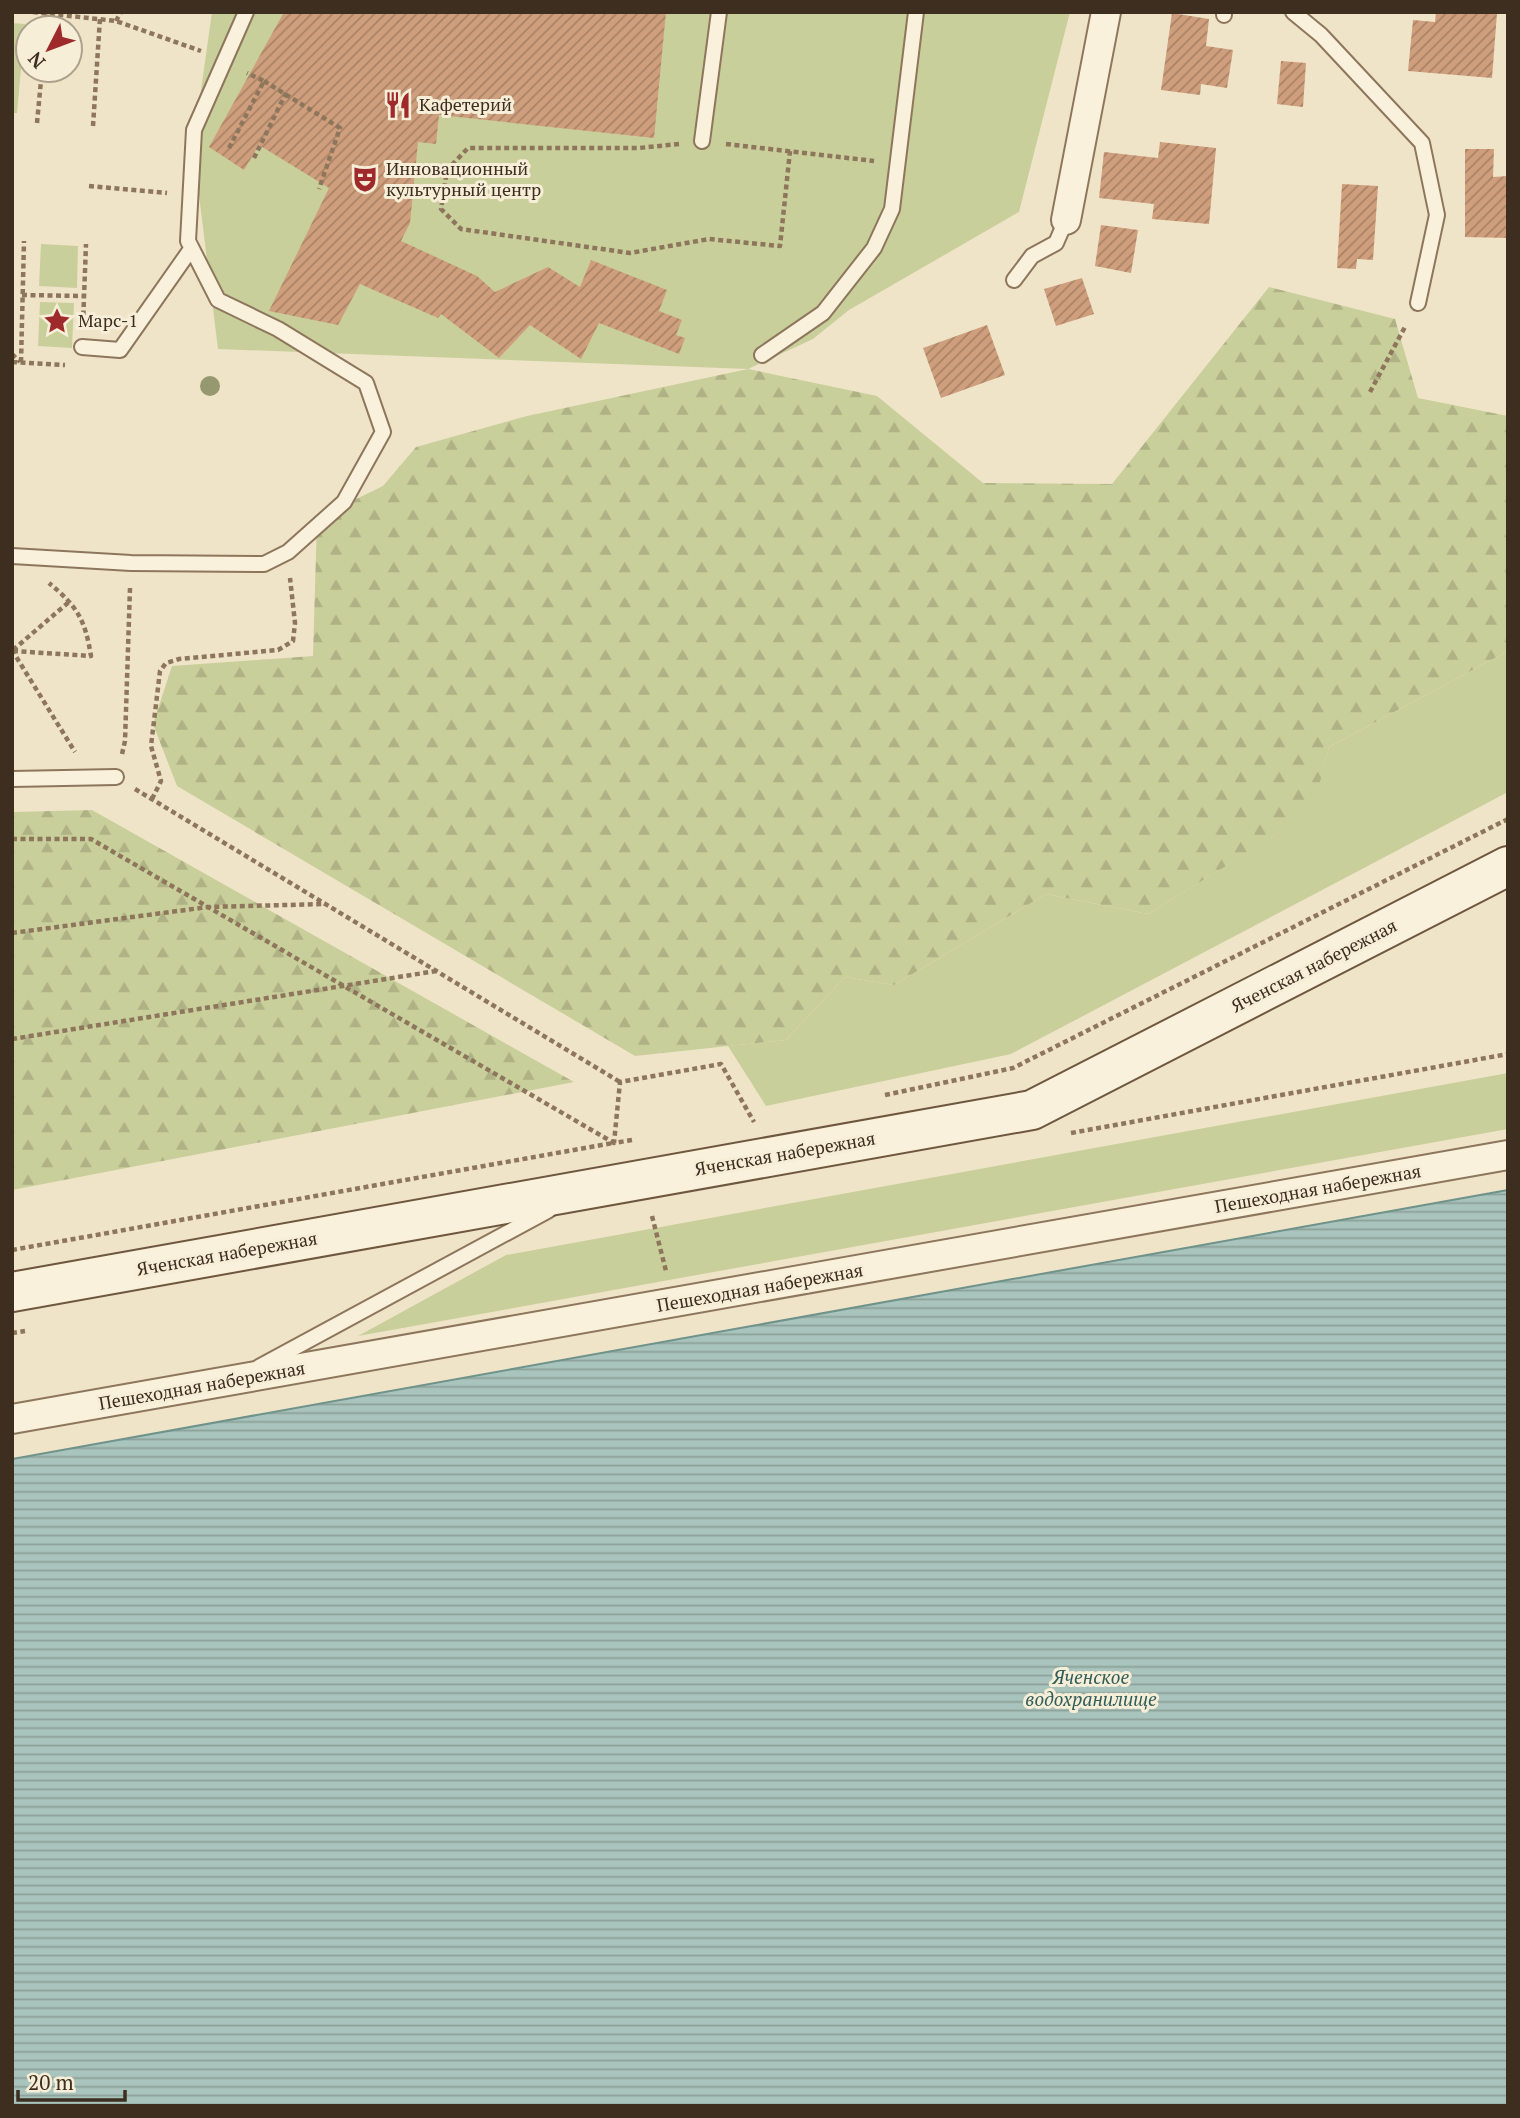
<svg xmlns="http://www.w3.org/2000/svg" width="1520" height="2118" viewBox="0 0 1520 2118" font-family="'PT Serif',serif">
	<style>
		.green { fill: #c9cf9b }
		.forest { fill: url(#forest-firs) }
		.water { fill: url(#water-rules); stroke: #6f938a; stroke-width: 2 }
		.building { fill: url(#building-hatch) }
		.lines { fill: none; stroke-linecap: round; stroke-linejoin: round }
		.lane-casing { stroke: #8d765c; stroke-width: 18 }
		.street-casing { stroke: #8d765c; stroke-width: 32 }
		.secondary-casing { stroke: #6f573f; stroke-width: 42 }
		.path { stroke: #8d765c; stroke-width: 4.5; stroke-dasharray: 5 3.5; stroke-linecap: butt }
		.lane { stroke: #faf1dc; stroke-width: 14 }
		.street { stroke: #faf1dc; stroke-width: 28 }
		.secondary { stroke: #faf1dc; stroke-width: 38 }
		.tree { fill: #96986f }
		.labels { text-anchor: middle; stroke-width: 6; stroke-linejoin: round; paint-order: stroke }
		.poi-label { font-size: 18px; fill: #3d2e20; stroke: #f7eed8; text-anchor: start }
		.street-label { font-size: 18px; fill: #3d2e20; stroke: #f7eed8 }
		.water-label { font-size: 19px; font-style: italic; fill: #2f5d5a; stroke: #f7eed8 }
	</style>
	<defs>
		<pattern id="forest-firs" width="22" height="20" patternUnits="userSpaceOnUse" patternTransform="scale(1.75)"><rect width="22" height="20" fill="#c9cf9b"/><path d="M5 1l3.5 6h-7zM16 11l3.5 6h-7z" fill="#aeb285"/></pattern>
		<pattern id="water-rules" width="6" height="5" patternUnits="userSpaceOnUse" patternTransform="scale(1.75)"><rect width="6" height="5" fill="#a9c4bc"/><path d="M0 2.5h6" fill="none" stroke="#8ba098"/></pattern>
		<pattern id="building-hatch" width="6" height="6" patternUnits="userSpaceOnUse" patternTransform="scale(1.75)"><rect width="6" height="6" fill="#cf9f7d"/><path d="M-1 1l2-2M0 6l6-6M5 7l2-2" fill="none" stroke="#a98266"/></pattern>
	</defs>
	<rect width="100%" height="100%" fill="#f0e4c8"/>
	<path class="green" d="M212 12H1070L1019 212 849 310 813 339 748 369 218 349 193 147Z
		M12 23 25 24 17 113H12Z
		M41 244 78 246 77 288 39 286Z
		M40 302 74 303 72 348 38 346Z
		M1508 651V792L1011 1054 766 1106 728 1046 786 1040 845 977 894 985 1046 894 1148 914 1311 813 1329 747Z
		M1508 1073V1129L358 1336 506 1255Z"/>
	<path class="forest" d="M1269 287 1395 319 1418 398 1508 416V651L1329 747 1312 813 1148 914 1046 894 894 985 845 977 786 1040 635 1056 177 786 153 724 172 666 313 656 317 518 383 486 416 447 527 416 748 369 877 396 983 483 1112 484Z
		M92 810 574 1082 12 1190V812Z"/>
	<path class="water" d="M1508 1190V2106H12V1459Z"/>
	<path class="building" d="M284 12H666L654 138 439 115 436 144 418 142 410 223 401 241 477 276 495 292 548 267 580 287 591 260 667 290 659 311 682 320 676 335 685 338 679 354 599 323 581 359 530 325 499 358 441 314 438 318 360 284 338 325 269 311 329 188 259 145 244 170 209 147Z
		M1436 12 1497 13 1492 78 1408 71 1413 20 1435 22Z
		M1172 13 1209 19 1206 46 1233 50 1227 88 1201 84 1200 95 1161 90Z
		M1281 61 1306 63 1303 107 1277 104Z
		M1160 142 1216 148 1209 224 1152 219 1154 204 1099 198 1104 152 1158 158Z
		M1465 149H1494L1493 177 1508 176V238L1465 237Z
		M1342 184 1378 186 1373 260 1357 259 1356 269 1337 268Z
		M1101 225 1138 230 1131 273 1095 266Z
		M1082 278 1094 314 1056 326 1044 289Z
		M987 325 1005 375 941 398 923 348Z"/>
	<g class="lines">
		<defs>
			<path id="lane" d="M1224 12V15
				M1293 12 1321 35 1422 143 1437 215 1418 303
				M702 141 719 12
				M1014 280 1032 256 1056 243 1066 220
				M82 347 120 350 191 249
				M762 355 823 313 874 248 892 209 916 12
				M12 556 131 563 264 564 288 552 344 502 383 432 366 383 278 329 218 300 188 241 194 130 246 12
				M12 779 116 777
				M259 1367 549 1210"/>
			<path id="street" d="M1066 220 1106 12
				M12 1419 1508 1155"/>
			<path id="secondary" d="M12 1292 1032 1110 1508 866"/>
		</defs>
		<use href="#lane" class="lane-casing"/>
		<use href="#street" class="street-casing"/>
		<use href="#secondary" class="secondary-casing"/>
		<path class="path" d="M33 12 116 21 201 51
			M116 21 121 12
			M46 28 47 14
			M264 81 340 128 319 189
			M37 123 42 70
			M93 126 100 18
			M679 144 639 148H468L447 170 441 209 461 229 630 253 709 239 780 246 790 151
			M726 144 874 161
			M229 148 264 81 247 73
			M254 158 286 93
			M89 186 167 193
			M22 295 84 296
			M83 324 86 244
			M12 354 20 362
			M12 362 65 365
			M21 362 24 241
			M1370 392 1406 325
			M12 650 75 752
			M13 650 70 601
			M13 651 91 656C85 620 78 607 49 583
			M122 754 125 741 130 588
			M135 789 620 1082
			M152 799 161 781 151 746 160 671 166 663 179 659 278 650 293 641 295 623 290 578
			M12 839H91L614 1143
			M12 933 208 907 325 904
			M12 1039 436 971
			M885 1095 1013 1068 1508 819
			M1071 1133 1508 1054
			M632 1140 614 1143 620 1082 721 1064 754 1122
			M652 1216 666 1271
			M12 1250 613 1143
			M12 1333 25 1331"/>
		<use href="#lane" class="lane"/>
		<use href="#street" class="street"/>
		<use href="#secondary" class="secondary"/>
	</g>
	<circle class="tree" cx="210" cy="386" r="10"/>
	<defs>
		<symbol id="restaurant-bare" viewBox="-9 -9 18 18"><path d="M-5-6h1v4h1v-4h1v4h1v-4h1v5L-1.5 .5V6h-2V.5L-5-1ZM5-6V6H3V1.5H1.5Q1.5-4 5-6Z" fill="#9e2a2b" stroke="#f7eed8" stroke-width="2.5" paint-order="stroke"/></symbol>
		<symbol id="theatre-bare" viewBox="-9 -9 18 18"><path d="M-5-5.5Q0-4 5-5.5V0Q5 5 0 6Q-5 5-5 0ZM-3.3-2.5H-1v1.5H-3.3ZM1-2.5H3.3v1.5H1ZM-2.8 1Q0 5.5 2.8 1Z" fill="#9e2a2b" stroke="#f7eed8" stroke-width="2.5" paint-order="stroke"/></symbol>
		<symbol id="sight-bare" viewBox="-9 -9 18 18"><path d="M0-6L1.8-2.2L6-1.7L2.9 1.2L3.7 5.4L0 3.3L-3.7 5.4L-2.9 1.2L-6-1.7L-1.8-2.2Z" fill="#9e2a2b" stroke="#f7eed8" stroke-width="2.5" paint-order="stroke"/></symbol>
	</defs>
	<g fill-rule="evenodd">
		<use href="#restaurant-bare" x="379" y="86" width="38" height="38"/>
		<use href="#theatre-bare" x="346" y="160" width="38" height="38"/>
		<use href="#sight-bare" x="38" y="302" width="38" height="38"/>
	</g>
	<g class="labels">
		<g class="poi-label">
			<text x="419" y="111">Кафетерий</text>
			<text x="386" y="175">Инновационный<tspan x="386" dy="21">культурный центр</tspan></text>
			<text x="78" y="327">Марс-1</text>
		</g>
		<g class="street-label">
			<text transform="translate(1314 966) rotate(-27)" y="6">Яченская набережная</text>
			<text transform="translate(785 1154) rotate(-10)" y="6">Яченская набережная</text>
			<text transform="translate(1318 1189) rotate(-10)" y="6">Пешеходная набережная</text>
			<text transform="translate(227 1254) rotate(-10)" y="6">Яченская набережная</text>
			<text transform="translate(760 1288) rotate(-10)" y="6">Пешеходная набережная</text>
			<text transform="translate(202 1386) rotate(-10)" y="6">Пешеходная набережная</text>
		</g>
		<g class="water-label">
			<text x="1091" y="1684">Яченское<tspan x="1091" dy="22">водохранилище</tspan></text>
		</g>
	</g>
	<rect width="1520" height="2118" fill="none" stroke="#3d2e20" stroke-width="28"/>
	<g transform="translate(49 49) rotate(228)"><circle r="33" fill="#f7eed8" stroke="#ada18e" stroke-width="2"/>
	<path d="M0-5L12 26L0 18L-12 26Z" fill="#9e2a2b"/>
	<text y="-10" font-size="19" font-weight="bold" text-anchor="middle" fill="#3d2e20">N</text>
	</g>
	<path d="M18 2090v10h107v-10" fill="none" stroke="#3d2e20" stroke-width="3.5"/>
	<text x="28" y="2090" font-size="21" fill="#3d2e20" stroke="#f7eed8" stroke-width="5" paint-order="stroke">20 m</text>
</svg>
